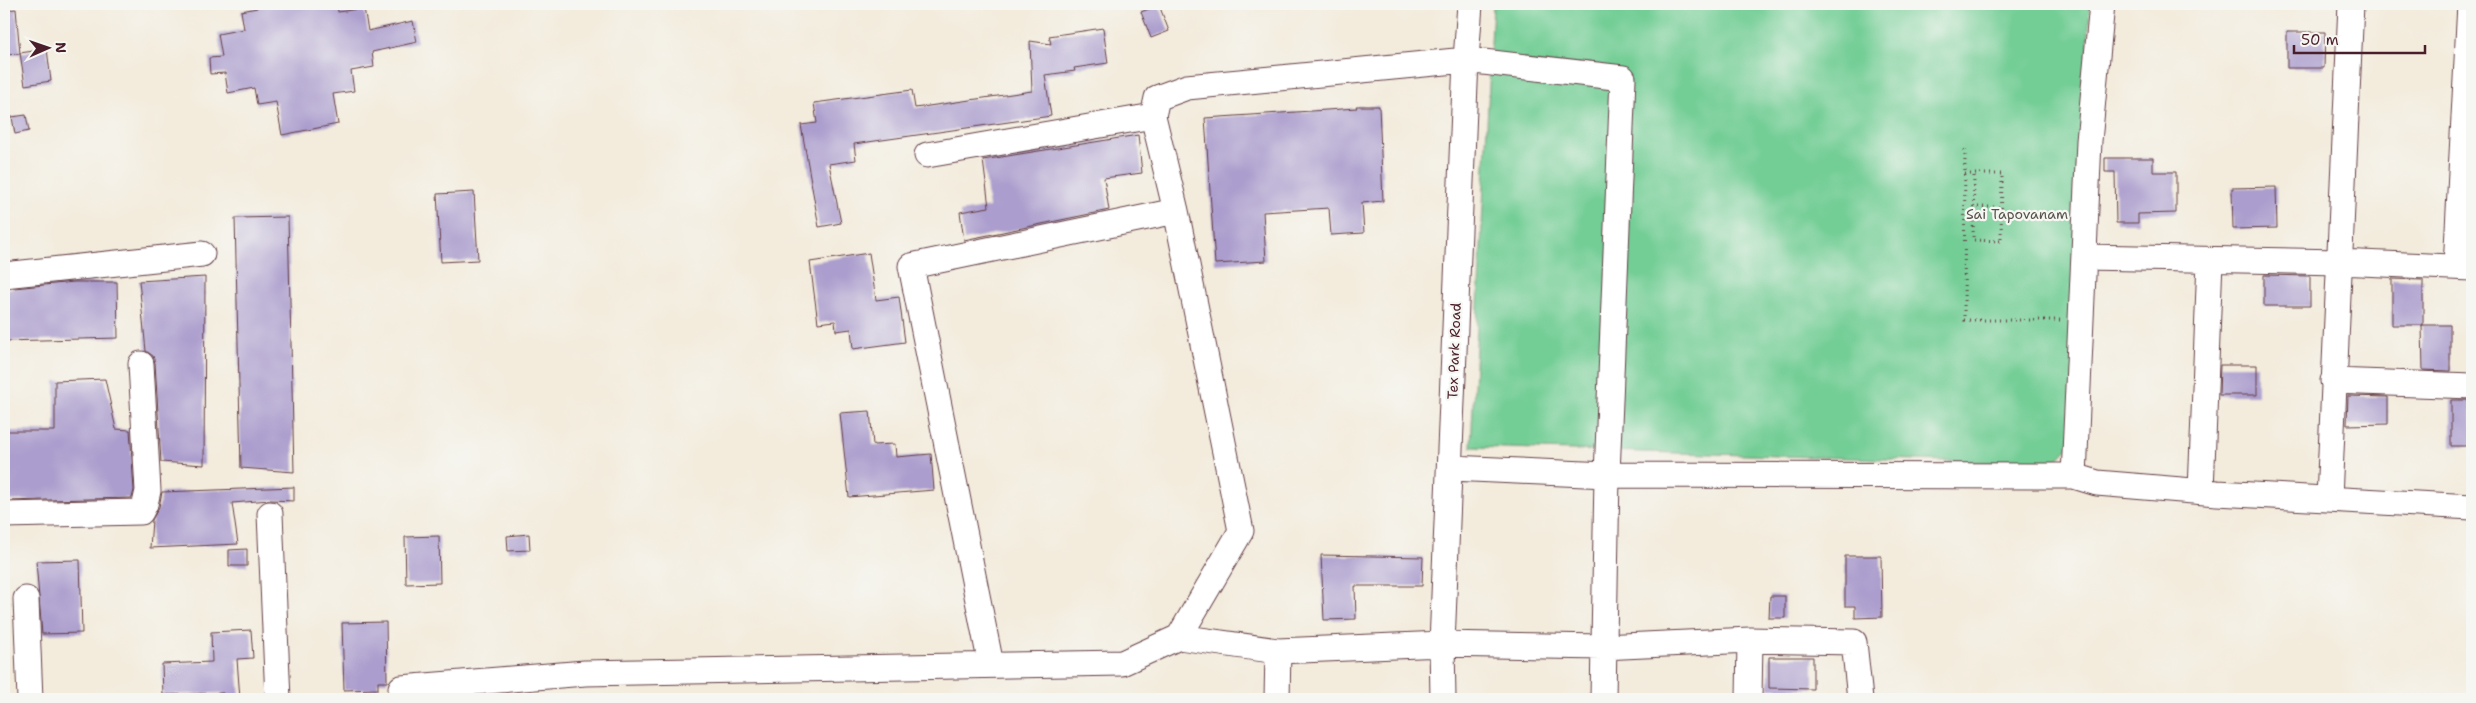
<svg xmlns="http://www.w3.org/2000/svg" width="2476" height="703" viewBox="0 0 2476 703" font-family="'Shantell Sans',sans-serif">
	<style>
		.green { fill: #73ce95; stroke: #5e7660 }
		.building { fill: #ab9dcd }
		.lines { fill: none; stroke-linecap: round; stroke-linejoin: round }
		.minor-casing { stroke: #633e45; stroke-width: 27 }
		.path { stroke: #633e45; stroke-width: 3; stroke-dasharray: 1 4; stroke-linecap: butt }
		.minor { stroke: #fff; stroke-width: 25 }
		.labels { text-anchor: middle; stroke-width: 4.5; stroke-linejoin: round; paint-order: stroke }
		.park-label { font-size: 14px; fill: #56544b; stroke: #f6f6f2 }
		.street-label { font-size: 14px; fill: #4a1f2b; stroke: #f6f6f2 }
	</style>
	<rect width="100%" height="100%" fill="#f6f6f2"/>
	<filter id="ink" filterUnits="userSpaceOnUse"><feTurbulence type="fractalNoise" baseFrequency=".02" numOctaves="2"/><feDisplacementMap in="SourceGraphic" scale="10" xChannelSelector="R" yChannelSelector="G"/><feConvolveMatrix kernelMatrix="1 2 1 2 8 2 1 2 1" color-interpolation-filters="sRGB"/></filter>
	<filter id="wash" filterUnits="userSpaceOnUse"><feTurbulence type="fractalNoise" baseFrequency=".0096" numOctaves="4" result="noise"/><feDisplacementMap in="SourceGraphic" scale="20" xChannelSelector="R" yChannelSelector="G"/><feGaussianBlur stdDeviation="1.12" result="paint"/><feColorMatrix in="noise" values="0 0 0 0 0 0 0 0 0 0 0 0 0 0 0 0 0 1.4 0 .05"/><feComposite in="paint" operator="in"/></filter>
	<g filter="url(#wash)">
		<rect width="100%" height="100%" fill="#f3ebdb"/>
		<path class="green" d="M1493 4H2090L2070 446 2053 464 1471 447Z"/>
		<g id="blocks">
			<path class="building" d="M257 4H337L338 12 364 8 368 31 413 21 417 42 372 52 374 67 351 71 354 91 333 94 338 124 282 135 276 102 257 105 254 88 228 93 225 73 210 74 209 58 222 57 218 34 244 29 241 11 257 8Z
				M1159 5 1169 31 1151 38 1141 12Z
				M16 9 20 54 4 55V10Z
				M1103 28 1108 63 1074 68 1075 71 1045 75 1051 116 854 144 856 160 829 164 841 223 819 227 801 125 817 123 814 103 912 90 915 108 1032 91 1030 41 1051 44 1049 36Z
				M2287 32H2325L2324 68H2287Z
				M47 49 51 81 25 85 20 53Z
				M1356 106H1379L1383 201 1362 203 1364 233 1331 235 1329 208 1263 212 1266 261 1215 264 1205 118 1357 108Z
				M26 115 29 131 15 134 12 117Z
				M1138 135 1142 173 1104 178 1109 210 964 240 960 212 989 207 983 160Z
				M2105 158H2153V172H2176V213L2138 214V223H2116L2115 172H2105Z
				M2276 187 2277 228 2233 229 2232 188Z
				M474 192 478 260 441 262 437 194Z
				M288 217 294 472 241 468 235 218Z
				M869 253 876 300 899 297 905 342 853 349 851 329 836 331 835 321 818 323 810 262Z
				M2264 275 2310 276V306H2264Z
				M205 277 204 465 161 462 155 363 153 356 146 351 139 281Z
				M2392 279 2423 280V325H2392Z
				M74 282H117L118 338 4 341V289Z
				M2422 325H2450V371L2423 370Z
				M2220 365H2257V395H2219Z
				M105 379 116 429 130 430 134 490 132 498 4 501V431H55V381Z
				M2348 396 2388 397V424L2347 425Z
				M2451 400H2472V446H2451Z
				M870 411 873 445 895 444 896 457 931 454 934 490 849 497 840 413Z
				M294 487V501L270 500 232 503 238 544 150 548 152 520 159 507 162 492Z
				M529 534 530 550 508 551 507 536Z
				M439 536 440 583 406 584 405 537Z
				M247 549V566H229V550Z
				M1321 555 1423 557 1422 586H1355L1356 619 1324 620Z
				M1845 556H1881L1882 617 1855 618V606H1845Z
				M80 560 82 633 42 634 36 561Z
				M1770 596H1785V618H1769Z
				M386 622 387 682H378V689L344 690 342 623Z
				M251 630 253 658 237 659 240 699H223V693L163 695 162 664 212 662 211 632Z
				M1769 657H1813V689L1769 688Z"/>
		</g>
	</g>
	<g filter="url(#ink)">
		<use href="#blocks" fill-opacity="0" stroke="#633e45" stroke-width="1"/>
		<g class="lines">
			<defs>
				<path id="minor" d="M927 155 1153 116
					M2084 257 2339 262 2472 268
					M2456 267 2470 4
					M4 275 202 254
					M2333 381 2472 386
					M1451 468 1607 475 2074 476 2089 141 2102 4
					M2074 476 2097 483 2217 493 2472 507
					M2201 491 2210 260
					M2329 498 2351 4
					M270 514 278 699
					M4 515 141 512 145 504 148 491 141 364
					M26 599 30 699
					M1179 637 1278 651 1442 644 1602 647 1750 640
					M991 665 911 266 1176 211
					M401 699V688L585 673 1122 663 1179 637 1241 531 1176 211 1153 116 1157 98 1187 87 1466 60 1623 78 1607 475 1603 699
					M1277 699 1278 651
					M1443 699 1442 644 1466 60 1470 4
					M1749 699 1750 640 1854 642 1860 699"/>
			</defs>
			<use href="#minor" class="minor-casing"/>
			<path class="path" d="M1965 150 1964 320H2060
				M1965 174H2002L2001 241 1973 240 1974 174
				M1973 207H2001"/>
			<use href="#minor" class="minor"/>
		</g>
	</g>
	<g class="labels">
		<g class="park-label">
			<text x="2017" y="219">Sai Tapovanam</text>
		</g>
		<g class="street-label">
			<text transform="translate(1454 351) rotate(-88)" y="5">Tex Park Road</text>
		</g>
	</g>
	<rect width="2476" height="703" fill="none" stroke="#f6f6f2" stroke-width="20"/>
	<g transform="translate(48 48) rotate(88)" stroke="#f6f6f2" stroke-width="4" paint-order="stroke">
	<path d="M0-4L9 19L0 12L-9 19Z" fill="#4a1f2b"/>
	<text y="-8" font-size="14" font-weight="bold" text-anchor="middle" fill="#4a1f2b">N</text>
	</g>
	<path d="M2294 45v8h131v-8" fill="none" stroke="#4a1f2b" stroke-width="2.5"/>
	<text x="2301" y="45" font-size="15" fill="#4a1f2b" stroke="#f6f6f2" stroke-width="4" paint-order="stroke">50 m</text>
</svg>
